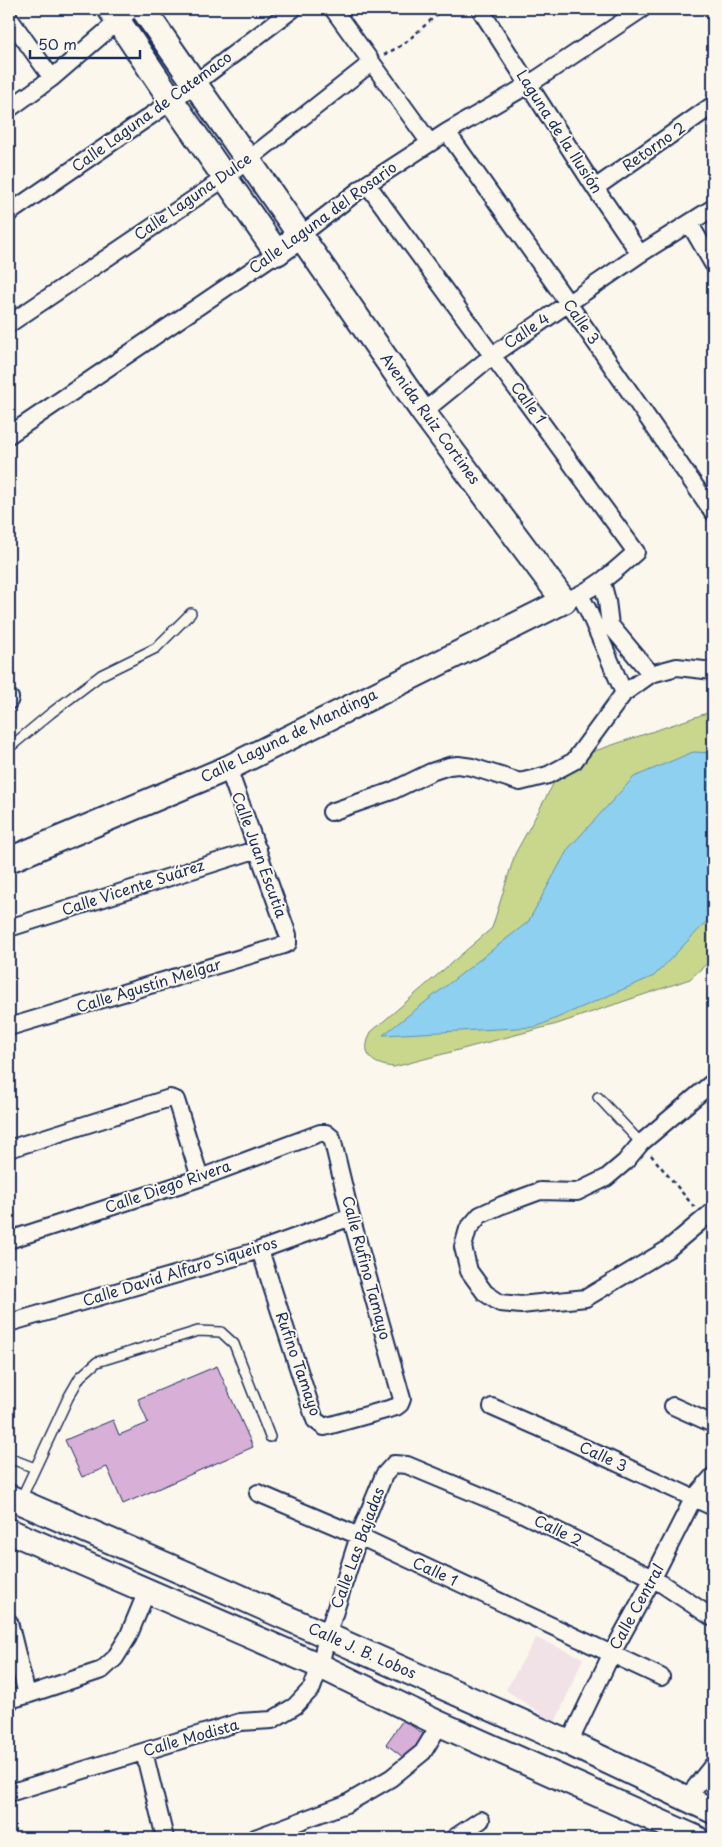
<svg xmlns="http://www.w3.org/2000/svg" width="722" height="1847" viewBox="0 0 722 1847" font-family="'Playpen Sans',sans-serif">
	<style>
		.built { fill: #f0e2e6 }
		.green { fill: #c8d78b; stroke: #728374 }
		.water { fill: #8ed0f0; stroke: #6090b6 }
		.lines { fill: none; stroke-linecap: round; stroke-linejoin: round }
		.stream { stroke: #6090b6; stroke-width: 4.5 }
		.building { fill: #d8b0d7; stroke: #1b2f5e }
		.lane-casing { stroke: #1b2f5e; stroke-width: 12 }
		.street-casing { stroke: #1b2f5e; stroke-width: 20 }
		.secondary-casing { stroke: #1b2f5e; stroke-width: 28 }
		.path { stroke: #1b2f5e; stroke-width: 2.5; stroke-dasharray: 4 4; stroke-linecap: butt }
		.lane { stroke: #fbf7ec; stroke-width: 9 }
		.street { stroke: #fbf7ec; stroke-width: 16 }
		.secondary { stroke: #fbf7ec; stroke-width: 24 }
		.labels { text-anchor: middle; stroke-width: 4; stroke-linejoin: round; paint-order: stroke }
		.street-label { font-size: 15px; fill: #1b2f5e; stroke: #fbf7ec }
	</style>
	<rect width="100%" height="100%" fill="#fbf7ec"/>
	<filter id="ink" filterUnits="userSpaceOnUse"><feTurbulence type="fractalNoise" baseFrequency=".02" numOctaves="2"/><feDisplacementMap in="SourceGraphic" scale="10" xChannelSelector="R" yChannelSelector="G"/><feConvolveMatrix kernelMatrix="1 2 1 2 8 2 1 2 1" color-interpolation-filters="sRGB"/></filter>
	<g filter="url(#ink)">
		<path class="built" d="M536 1638 583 1658 555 1723 506 1690Z"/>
		<path class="green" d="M713 711V958L690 979 557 1024 394 1067C371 1065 360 1054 371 1032L492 928 515 854 562 768 571 759Z"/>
		<path class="water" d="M693 752 713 753V915L654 976 536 1027 383 1035 528 922 568 849 634 777Z"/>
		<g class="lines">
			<path class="stream" d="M645 1838 652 1834"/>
		</g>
		<path class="building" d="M217 1366 253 1447 123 1504 107 1467 82 1477 65 1440 113 1420 119 1435 148 1423 138 1399Z
			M403 1720 428 1737 408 1761 386 1744Z"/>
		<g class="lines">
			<defs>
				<path id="lane" d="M9 748 51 713 101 675 156 648 191 613
					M598 1097 641 1143
					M9 1458 35 1468
					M20 1501 68 1398 80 1377 97 1362 198 1331 221 1332 234 1344 270 1437"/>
				<path id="street" d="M333 9 430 143
					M480 9 595 188 640 254
					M9 18 52 78
					M9 109 52 78 132 9
					M447 132 568 303 713 512
					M367 184 636 552C614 572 593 591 564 601
					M595 188 713 105
					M9 213 172 101 293 9
					M690 224 713 264
					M301 235 367 184 447 132 528 85 642 9
					M9 324 225 178 371 63
					M423 412 493 355 640 254 713 208
					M9 435 277 253
					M602 582 607 601 610 625 651 674
					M580 595 588 610 624 693
					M9 701 10 698
					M331 812 392 791 431 772 449 766 458 765 472 767 520 782 548 775 574 761 624 693 651 674 677 667 713 671
					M9 928 258 849
					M9 1027 284 945 288 943V935L228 768
					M713 1082 641 1143 625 1162 606 1178 577 1192 540 1191 502 1205 480 1215 468 1229 463 1247 469 1271 485 1293 500 1303 521 1305 586 1298 668 1249 713 1211
					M9 1149 170 1098 176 1100 200 1178
					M9 1240 200 1178 320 1133H326L332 1138 351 1217 402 1399 400 1404 396 1407 324 1427 315 1420 260 1250
					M9 1323 260 1250 351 1217
					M673 1406 713 1424
					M492 1407 563 1438 713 1507
					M258 1493 359 1536 661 1677
					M9 1622 27 1695
					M9 1700 27 1695 102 1670 115 1658 128 1637 147 1591
					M569 1743 611 1655 653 1578 693 1499 713 1476
					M144 1752 165 1838
					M9 1793 240 1722 272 1720 295 1706 312 1688 320 1666 327 1636 359 1536 384 1475 394 1464 407 1465 515 1510 653 1578 713 1618
					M686 1799 713 1765
					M255 1838 346 1804 391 1778 423 1752 440 1724
					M454 1838 481 1820"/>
				<path id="secondary" d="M110 9 172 101 277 253 301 235
					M9 860 228 768 564 601 423 412 143 9
					M9 1497 231 1593 569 1743 713 1811
					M9 1531 320 1666 440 1724 696 1838"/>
			</defs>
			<use href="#lane" class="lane-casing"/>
			<use href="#street" class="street-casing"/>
			<use href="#secondary" class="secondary-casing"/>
			<path class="path" d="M384 55 404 44 441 11 446 9
				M651 1155 695 1208"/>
			<use href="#lane" class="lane"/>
			<use href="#street" class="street"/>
			<use href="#secondary" class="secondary"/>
		</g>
	</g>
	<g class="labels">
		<g class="street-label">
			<text transform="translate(152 112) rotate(-36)" y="5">Calle Laguna de Catemaco</text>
			<text transform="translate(559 132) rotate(57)" y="5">Laguna de la Ilusión</text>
			<text transform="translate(654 147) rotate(-35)" y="5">Retorno 2</text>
			<text transform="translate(193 197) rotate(-35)" y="5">Calle Laguna Dulce</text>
			<text transform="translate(323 218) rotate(-36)" y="5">Calle Laguna del Rosario</text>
			<text transform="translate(581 322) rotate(55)" y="5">Calle 3</text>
			<text transform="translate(527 331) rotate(-34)" y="5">Calle 4</text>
			<text transform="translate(528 403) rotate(54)" y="5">Calle 1</text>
			<text transform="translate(430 419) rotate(54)" y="5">Avenida Ruiz Cortines</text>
			<text transform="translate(289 736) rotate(-26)" y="5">Calle Laguna de Mandinga</text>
			<text transform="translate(259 855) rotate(70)" y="5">Calle Juan Escutia</text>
			<text transform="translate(133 888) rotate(-18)" y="5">Calle Vicente Suárez</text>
			<text transform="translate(149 986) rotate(-17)" y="5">Calle Agustín Melgar</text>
			<text transform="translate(168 1187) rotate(-19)" y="5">Calle Diego Rivera</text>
			<text transform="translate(366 1268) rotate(75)" y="5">Calle Rufino Tamayo</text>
			<text transform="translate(180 1272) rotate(-17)" y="5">Calle David Alfaro Siqueiros</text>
			<text transform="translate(298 1364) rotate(71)" y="5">Rufino Tamayo</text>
			<text transform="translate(603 1457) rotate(25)" y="5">Calle 3</text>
			<text transform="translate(558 1531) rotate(26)" y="5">Calle 2</text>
			<text transform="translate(358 1548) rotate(-70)" y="5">Calle Las Bajadas</text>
			<text transform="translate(435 1572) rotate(25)" y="5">Calle 1</text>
			<text transform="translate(637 1607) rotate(-61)" y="5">Calle Central</text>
			<text transform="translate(362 1651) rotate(24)" y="5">Calle J. B. Lobos</text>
			<text transform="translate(191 1738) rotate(-16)" y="5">Calle Modista</text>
		</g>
	</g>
	<rect width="722" height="1847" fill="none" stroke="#fbf7ec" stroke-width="30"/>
	<rect x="15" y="15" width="692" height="1817" fill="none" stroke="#1b2f5e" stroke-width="2" filter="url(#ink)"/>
	<path d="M30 50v8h110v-8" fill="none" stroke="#1b2f5e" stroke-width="2.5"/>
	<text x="38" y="50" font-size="15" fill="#1b2f5e" stroke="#fbf7ec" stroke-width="4" paint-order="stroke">50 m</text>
</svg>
